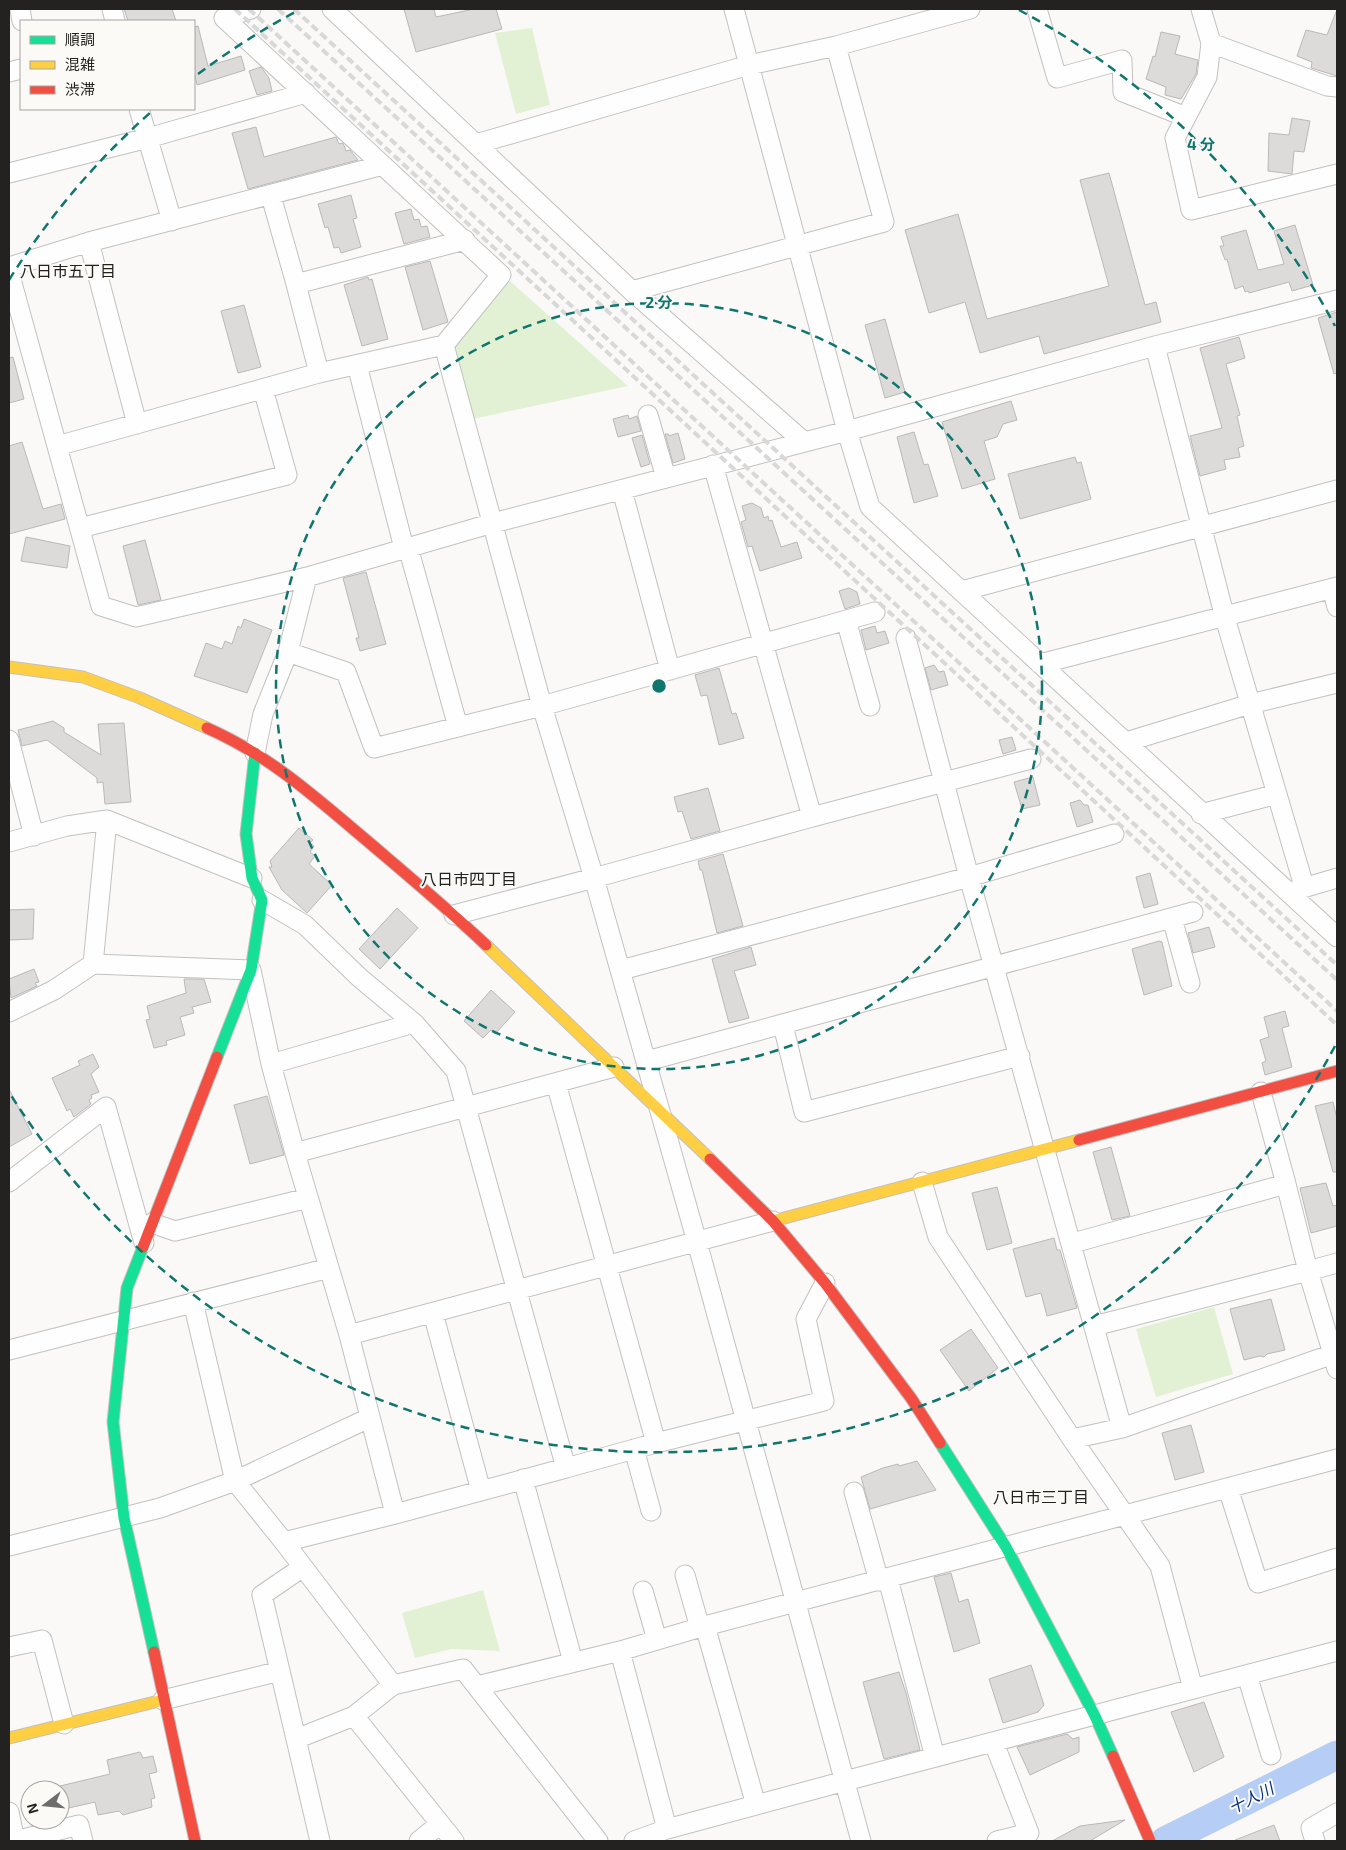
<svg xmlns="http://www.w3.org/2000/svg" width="1346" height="1850" viewBox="0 0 1346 1850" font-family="'Exo 2','Noto Sans JP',sans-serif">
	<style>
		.green { fill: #e2f1d4 }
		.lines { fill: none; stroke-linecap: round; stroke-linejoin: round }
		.river { stroke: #b6cdf5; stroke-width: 29 }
		.building { fill: #dcdbda; stroke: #bab8b8 }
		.street-casing { stroke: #c2c1c0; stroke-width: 21 }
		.fast-casing { stroke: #c2c1c0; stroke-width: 13 }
		.slow-casing { stroke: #c2c1c0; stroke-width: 13 }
		.jam-casing { stroke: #c2c1c0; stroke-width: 13 }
		.street { stroke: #fefefe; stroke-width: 19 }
		.fast { stroke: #16e098; stroke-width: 11 }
		.slow { stroke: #ffcf43; stroke-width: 11 }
		.jam { stroke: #f24e42; stroke-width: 11 }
		.rail { stroke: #d8d8d8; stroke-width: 4; stroke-dasharray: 8 4; stroke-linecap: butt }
		.ring { fill: none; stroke: #0f766e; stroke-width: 2.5; stroke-dasharray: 9 6 }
		.labels { text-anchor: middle; stroke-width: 4; stroke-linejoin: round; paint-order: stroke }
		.neighbourhood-label { font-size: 16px; fill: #232221; stroke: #fbfaf6 }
		.water-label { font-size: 16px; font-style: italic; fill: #052f80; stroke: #fbfaf6 }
		.centre { fill: #0f766e; stroke: #fbfaf6; stroke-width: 2.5 }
		.ring-label { font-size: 15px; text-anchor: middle; font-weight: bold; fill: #0f766e; stroke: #fbfaf6; stroke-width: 4; stroke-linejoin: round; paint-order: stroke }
	</style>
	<rect width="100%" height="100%" fill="#faf9f7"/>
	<path class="green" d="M532 28 550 105 516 114 495 33Z
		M510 281 628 386 473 419 453 349Z
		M1214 1307 1233 1374 1156 1397 1136 1329Z
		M483 1590 500 1651 451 1649 415 1658 402 1613Z"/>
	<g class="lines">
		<path class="river" d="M1165 1841 1337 1755"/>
	</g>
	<path class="building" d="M124 9H172L176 21H128Z
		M404 9H434L436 17 474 9H496L502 29 416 52Z
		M1336 12H1337V76L1311 68 1312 62 1297 56 1306 30 1327 35Z
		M198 26 208 66 241 56 245 70 197 85 194 71V27Z
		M1161 32 1180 36 1175 54 1198 60 1196 74 1181 99 1165 95 1166 87 1146 79 1153 56 1155 57Z
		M261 67 269 78 272 91 257 95 249 71Z
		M1292 118 1310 121 1304 152 1294 151 1292 174 1268 171 1269 133 1289 135Z
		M256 127 264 157 336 137 339 144 343 143 346 151 350 150 358 160 248 189 232 133Z
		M1109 173 1145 305 1156 302 1161 322 1044 354 1039 336 980 353 965 302 929 313 905 230 958 214 987 319 1109 286 1080 180Z
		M351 195 357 218 353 219 361 247 341 253 339 247 334 248 328 227 325 228 318 204Z
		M411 209 414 220 419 219 421 227 427 226 430 237 404 244 395 213Z
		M1295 225 1313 285 1292 291 1289 282 1249 293 1248 291 1245 292 1243 286 1235 289 1227 259 1225 260 1220 246H1224L1221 237 1246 230 1258 270 1284 264 1274 231Z
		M430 261 448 322 423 330 405 267Z
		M368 277 369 280 372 279 388 339 362 346 344 285Z
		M244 305 261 367 238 373 221 311Z
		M1337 312V373L1334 374 1318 318Z
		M885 319 905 392 885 398 865 325Z
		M1239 337 1245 358 1226 364 1240 415 1237 416 1244 446 1238 448 1240 457 1224 460 1226 469 1200 476 1190 436 1222 428 1200 348Z
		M13 357 24 399 9 403V358Z
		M1011 401 1017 420 1003 424 997 437 984 441 995 479 962 489 942 422Z
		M628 415 629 419 637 416 641 431 618 437 613 419Z
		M914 432 924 465 928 464 938 496 914 503 897 437Z
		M678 433 685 459 673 463 665 434H668L669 436Z
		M642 435 650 464 641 467 632 438Z
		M22 442 43 509 61 504 65 519 9 534V446Z
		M1075 457 1077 463 1081 462 1091 499 1020 519 1008 474Z
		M752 503 761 508 764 518 768 516 769 521 772 520 781 547 797 542 802 558 760 571 752 546 748 547 741 522 746 520 742 506Z
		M26 537 70 546 67 568 21 561Z
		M145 540 161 600 138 605 123 546Z
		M366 572 386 644 360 651 356 638H359L343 578Z
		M849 588 857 592 860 604 845 609 839 591Z
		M244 619 272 630 247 693 194 676 206 643 222 649 225 641 232 644 238 626 241 628Z
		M875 626 877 633 885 631 889 643 866 650 861 630Z
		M934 665 939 672 944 671 948 685 931 690 925 668Z
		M719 668 732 714 736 713 744 738 719 745 707 695 701 696 695 675Z
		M53 721 64 728V732L101 755 98 724 124 723 131 802 105 804 103 782 97 783V778L47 740 22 746 18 730Z
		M1012 737 1016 750 1003 754 999 740Z
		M1033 777 1040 805 1022 809 1014 782Z
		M708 788 720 831 691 839 682 811 678 812 674 797Z
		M1080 800 1084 805H1088L1093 822 1077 827 1070 803Z
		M299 828 313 840 310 843 314 846 310 852 315 856 309 864 332 885 307 913 282 890 269 867H272L270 861Z
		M723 854 743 926 717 933 702 870H700L698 861Z
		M1150 873 1158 904 1144 908 1136 877Z
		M397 908 418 928 380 969 359 949Z
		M34 909 33 939 9 940V910Z
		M1209 927 1215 947 1193 953 1188 933Z
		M1159 941 1162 942 1172 986 1144 995 1132 949Z
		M751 947 756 965 734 971 749 1018 729 1023 712 959Z
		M34 969 39 982 35 983 37 986 11 998 9 979Z
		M184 979H204L211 1002 192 1007 194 1013 180 1017 185 1035 166 1041 167 1045 154 1048 146 1020 150 1019 147 1006 186 993Z
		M491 990 515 1012 495 1034 491 1030 483 1038 464 1021Z
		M1285 1011 1289 1026 1282 1028 1292 1067 1265 1075 1262 1063 1266 1061 1260 1040 1269 1037 1264 1017Z
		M93 1054 99 1067 91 1074 99 1092 91 1095 92 1098 89 1100 91 1104 74 1117 70 1109 67 1111 52 1078 80 1065 78 1061Z
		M9 1089 32 1134 9 1147Z
		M267 1096 284 1155 250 1164 234 1105Z
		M1333 1102 1337 1119V1172H1333L1315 1106Z
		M1111 1147 1130 1216 1112 1220 1093 1152Z
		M1326 1183 1333 1206 1337 1205V1226L1311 1233 1300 1188Z
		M997 1187 1012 1243 987 1250 972 1193Z
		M1054 1238 1057 1250H1060L1077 1308 1047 1316 1041 1293 1026 1297 1013 1249Z
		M1271 1299 1285 1350 1267 1354 1264 1357 1260 1356 1244 1360 1230 1309Z
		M971 1329 998 1368 969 1391 940 1350Z
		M1191 1425 1204 1472 1175 1480 1162 1433Z
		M917 1461 936 1490 870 1509 861 1477 883 1468 898 1464 899 1466Z
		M951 1573 959 1602 968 1599 980 1643 954 1652 934 1577Z
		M1031 1665 1044 1705 1038 1712 1003 1723 989 1679Z
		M899 1672 906 1693 920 1750 884 1759 863 1682Z
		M1204 1702 1224 1757 1194 1772 1171 1712Z
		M1067 1734 1073 1739 1079 1737V1752L1030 1775 1017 1747Z
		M140 1752 143 1758 153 1756 157 1772 149 1774 155 1798 151 1799 152 1807 123 1815 119 1811 98 1815 95 1802 60 1810V1786L110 1774 107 1760Z
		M1125 1820 1090 1841H1052L1080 1826Z
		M1274 1825 1280 1841H1235V1840Z"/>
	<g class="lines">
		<defs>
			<path id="street" d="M20 9 22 21
				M112 9 115 21
				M251 9 224 18 501 275 444 345 542 706 594 878 454 915
				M332 9 632 291 803 441
				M734 9 847 431 870 507 1337 937
				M1037 9 1057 78 1122 60 1123 92 1186 117
				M1201 9 1211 43 1207 77 1175 138 1191 210 1337 174
				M1211 43 1327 86 1337 87
				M9 72 21 69
				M139 109 172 221
				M476 144 749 65 836 46 970 9
				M9 173 148 138 306 93
				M271 196 296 284
				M89 242 137 424
				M9 267 89 242 383 165
				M9 272 57 446
				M632 291 884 222 836 46
				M1155 346 1225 618 1304 886
				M357 365 404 548
				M319 373 444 345
				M648 415 666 478
				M713 465 812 817 594 878 697 1242 861 1841
				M622 490 670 670
				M80 528 287 475 263 389
				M408 547 458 727
				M307 577 136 617 101 606 57 446 319 373 296 284 465 240
				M1332 588 1337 607
				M962 591 1337 490
				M846 620 870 706
				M906 638 969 877 1114 834
				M288 652 346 672 374 748 542 706 875 612
				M1040 664 1337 587
				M9 740 34 836
				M1126 742 1250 704 1337 683
				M255 753 263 714 288 652 307 577 493 523 847 431 1155 346 1337 300
				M1201 814 1277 794
				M812 817 1031 759
				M107 820 93 964 251 970 271 1064 295 1153 349 1335 395 1514 566 1468
				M9 842 67 826 107 820 252 878
				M1293 891 1337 878
				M262 900 305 925 360 978 414 1023 456 1071 566 1468 656 1443 824 1401 806 1319 825 1283
				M1172 918 1190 983
				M621 970 969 877 1122 1428 1072 1439 1160 1566 1193 1689 845 1781 667 1829 634 1841
				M9 1012 54 990 93 964
				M783 1025 804 1112 1020 1056
				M647 1061 1193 912
				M271 1064 414 1023
				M556 1083 656 1443
				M1261 1092 1286 1184
				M295 1153 614 1067
				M9 1182 106 1107 144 1243
				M922 1182 938 1237 1072 1439
				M152 1223 175 1231 308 1198
				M1073 1243 1286 1184 1308 1271 1094 1326
				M193 1302 235 1481 284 1542
				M433 1313 481 1491
				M349 1335 773 1221
				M9 1350 329 1268
				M1333 1354 1308 1271 1337 1263
				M1122 1428 1333 1354 1337 1369
				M634 1449 651 1511
				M523 1479 573 1662
				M1228 1488 1258 1583 1337 1558
				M854 1492 879 1581
				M9 1546 160 1508 235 1481 369 1418
				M685 1575 700 1628
				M888 1579 935 1757
				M643 1591 657 1640
				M705 1626 756 1805
				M9 1647 42 1640 64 1724
				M620 1651 667 1829
				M280 1671 262 1595 303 1567
				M1247 1675 1271 1755
				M393 1685 463 1669 598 1841
				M477 1686 620 1651 705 1626 1337 1459
				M1193 1689 1337 1651
				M163 1700 280 1671 296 1739
				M354 1716 454 1841
				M994 1743 1029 1833 997 1841
				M9 1812 15 1841
				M15 1841 79 1825 83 1841
				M320 1841 296 1739 354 1716 393 1685 284 1542 395 1514
				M419 1841 440 1824
				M1315 1841 1311 1828 1337 1813"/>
			<path id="fast" d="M217 1057 251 970 262 900 252 878 246 834 255 753
				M143 1247 127 1288 113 1422 124 1518 154 1652
				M940 1443 1006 1547 1095 1716 1113 1756"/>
			<path id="slow" d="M9 667 83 677 140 698 207 728
				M486 945 710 1159
				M773 1221 1079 1140
				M9 1738 163 1700"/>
			<path id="jam" d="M207 728C270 756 313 795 365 839 406 874 447 908 486 945
				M1079 1140 1337 1071
				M710 1159 773 1221 825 1283 911 1398 940 1443
				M143 1247 217 1057
				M154 1652 195 1841
				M1113 1756 1150 1841"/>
		</defs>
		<use href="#street" class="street-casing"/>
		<use href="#fast" class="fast-casing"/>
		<use href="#slow" class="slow-casing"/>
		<use href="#jam" class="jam-casing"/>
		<use href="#street" class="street"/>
		<use href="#fast" class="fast"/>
		<use href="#slow" class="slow"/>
		<use href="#jam" class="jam"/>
		<path class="rail" d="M235 9 1337 1025
			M249 9 1337 1011
			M278 9 1337 980
			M294 9 1337 965"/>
	</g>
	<g class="ring">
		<circle cx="659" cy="686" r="383"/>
		<path d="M1335 1046A766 766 0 0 1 9 1092M9 280A766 766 0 0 1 151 112M198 74A766 766 0 0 1 299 10M1019 10A766 766 0 0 1 1335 326"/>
	</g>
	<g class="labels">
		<g class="neighbourhood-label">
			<text x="68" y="277">八日市五丁目</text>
			<text x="469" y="885">八日市四丁目</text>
			<text x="1041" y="1503">八日市三丁目</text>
		</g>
		<g class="water-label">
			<text transform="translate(1251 1798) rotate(-27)" y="6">十人川</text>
		</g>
	</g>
	<circle cx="659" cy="686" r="8" class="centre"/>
	<g class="ring-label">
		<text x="1201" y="150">4 分</text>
		<text x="659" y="308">2 分</text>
	</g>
	<rect width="1346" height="1850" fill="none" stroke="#232221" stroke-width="20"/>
	<rect x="20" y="20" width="175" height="90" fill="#fbfaf6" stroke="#a5a4a1"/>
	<rect x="30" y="36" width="25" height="8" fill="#16e098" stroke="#a5a4a1"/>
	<text x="65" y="45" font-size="15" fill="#232221">順調</text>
	<rect x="30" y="61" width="25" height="8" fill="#ffcf43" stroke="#a5a4a1"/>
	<text x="65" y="70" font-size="15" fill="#232221">混雑</text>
	<rect x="30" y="86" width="25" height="8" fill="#f24e42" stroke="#a5a4a1"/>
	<text x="65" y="95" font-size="15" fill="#232221">渋滞</text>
	<g transform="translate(45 1805) rotate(254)"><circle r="24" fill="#fbfaf6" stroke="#a5a4a1"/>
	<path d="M0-4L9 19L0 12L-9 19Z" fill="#6e6d6c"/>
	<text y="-8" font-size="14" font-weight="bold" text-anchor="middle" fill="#232221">N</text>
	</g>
</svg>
